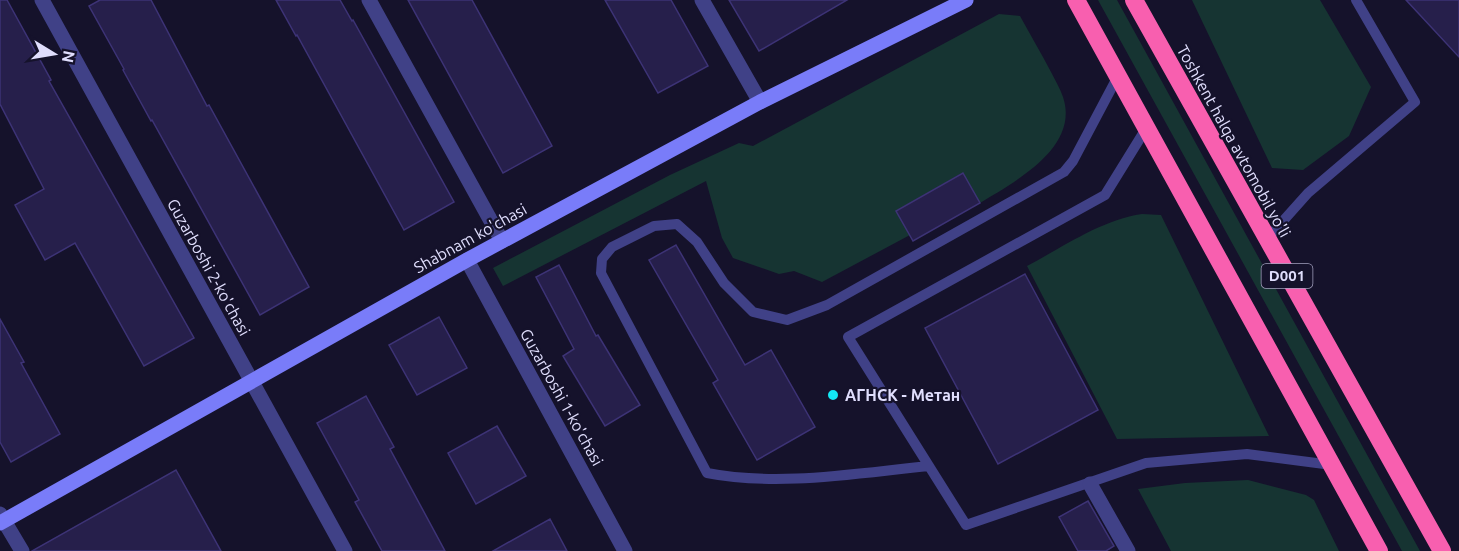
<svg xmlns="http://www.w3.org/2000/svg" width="1459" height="551" viewBox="0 0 1459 551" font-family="Ubuntu,sans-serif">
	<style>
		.green { fill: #163432 }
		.building { fill: #261f4b; stroke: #3d3376; stroke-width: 1.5 }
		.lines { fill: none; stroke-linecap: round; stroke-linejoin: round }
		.lane { stroke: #404187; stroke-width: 10 }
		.street { stroke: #404187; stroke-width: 15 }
		.secondary { stroke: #797cf9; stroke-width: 15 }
		.highway { stroke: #f85faf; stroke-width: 18 }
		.poi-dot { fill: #13e8f4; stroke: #15122b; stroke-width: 2 }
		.labels { text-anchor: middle; stroke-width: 4.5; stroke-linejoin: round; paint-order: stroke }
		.shield { fill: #15122b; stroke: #a3a1be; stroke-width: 1.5 }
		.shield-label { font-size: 15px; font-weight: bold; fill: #e0defd }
		.street-label { font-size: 16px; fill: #e0defd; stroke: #15122b }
		.poi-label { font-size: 16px; font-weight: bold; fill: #e0defd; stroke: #15122b; text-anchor: start }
	</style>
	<rect width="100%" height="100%" fill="#15122b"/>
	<path class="green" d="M1098 0H1117L1420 551H1402Z
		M1192 0H1320L1371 87 1349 136 1303 170 1272 168Z
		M999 14 1020 16C1030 34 1041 53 1051 72 1055 80 1060 88 1063 97 1080 148 1014 182 980 203L962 173 896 211 910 235 822 282 794 271 779 274 733 258 722 238 706 181 503 286 493 268 670 175 739 143 753 146Z
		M1142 214 1161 215 1269 436 1117 439 1027 266C1063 247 1101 220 1142 214Z
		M1248 480 1306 495 1314 500 1339 551H1171L1138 489 1185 483Z"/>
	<path class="building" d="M0 0H7L51 80 49 81 194 338 144 366 75 243 45 260 15 205 44 189 0 104Z
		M100 0H151L207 106 209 105 309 287 260 315 152 120 151 121 123 70 124 69 89 6Z
		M276 0H340L352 21 353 20 454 202 404 230 297 35 296 36Z
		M408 0H472L552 146 503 173Z
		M605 0H671L708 66 658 93Z
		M729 0H847L759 51Z
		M1406 0H1459V57Z
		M963 173 980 203 913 241 896 211Z
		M676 245 745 365 771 350 815 427 757 460 713 383 718 380 649 260Z
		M559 265 596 336 598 335 640 405 605 426 563 356 574 349 536 277Z
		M1025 274 1098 410 998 464 925 328Z
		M439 317 467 368 417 395 389 345Z
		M0 319 24 362 21 363 60 434 11 462 0 442Z
		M366 396 394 447 390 449 445 551H382L355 502 359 500 317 423Z
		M497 426 526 476 476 504 448 453Z
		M176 470 221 551H32Z
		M1088 501 1114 546 1106 551H1078L1059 517Z
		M550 519 567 551H493Z"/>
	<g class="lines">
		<path class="lane" d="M1147 127 1105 195 848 337 966 525 1146 463 1247 454 1332 465
			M1267 239 1308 193 1415 102 1356 0
			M929 466C857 473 778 487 707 473L601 273 602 259 612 247 654 226 677 224 697 242 724 283 753 312 787 320 827 305 1064 172 1073 161 1118 76"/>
		<path class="street" d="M42 0 345 551
			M369 0 502 241
			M702 0 760 102
			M467 260 625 551
			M1090 484 1128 551
			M0 514 22 551"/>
		<path class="secondary" d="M0 523 467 260 760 102 966 0"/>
		<path class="highway" d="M1076 0 1379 551
			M1134 0 1442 551"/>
	</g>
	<circle class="poi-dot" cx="833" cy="395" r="6"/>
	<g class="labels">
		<rect class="shield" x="1261.5" y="264" width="51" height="24" rx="4.5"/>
		<g class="shield-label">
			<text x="1287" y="281">D001</text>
		</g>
		<g class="street-label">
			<text transform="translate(1234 141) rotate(61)" y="6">Toshkent halqa avtomobil yo'li</text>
			<text transform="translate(470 238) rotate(-29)" y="6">Shabnam ko'chasi</text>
			<text transform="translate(209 267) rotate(61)" y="6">Guzarboshi 2-ko'chasi</text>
			<text transform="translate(562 397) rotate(61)" y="6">Guzarboshi 1-ko'chasi</text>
		</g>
		<g class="poi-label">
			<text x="845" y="401">АГНСК - Метан</text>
		</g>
	</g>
	<g transform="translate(54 54) rotate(101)" stroke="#15122b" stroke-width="4.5" paint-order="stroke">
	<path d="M0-4.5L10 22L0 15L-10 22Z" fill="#e0defd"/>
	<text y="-9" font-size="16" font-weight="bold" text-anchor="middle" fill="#e0defd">N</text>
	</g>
</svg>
